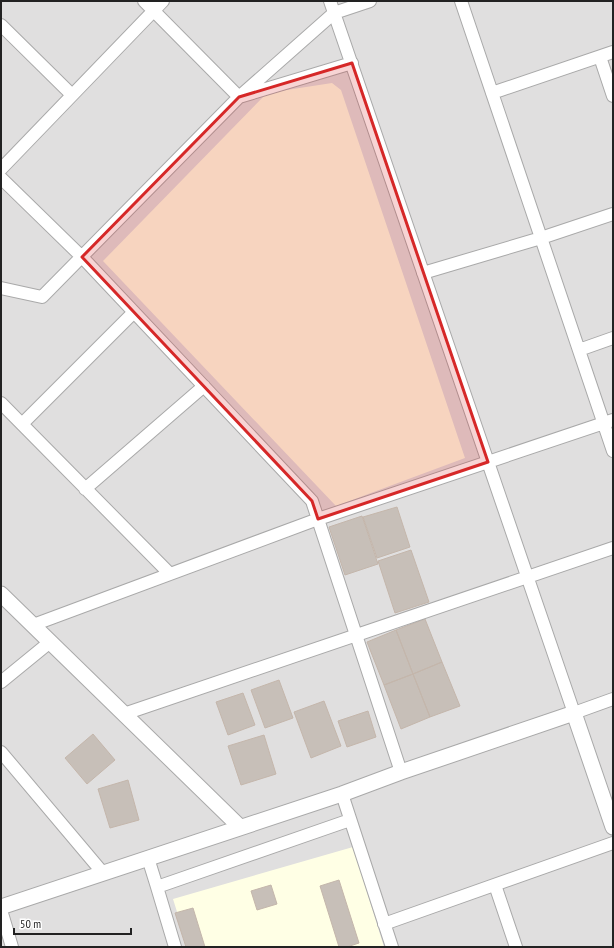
<svg xmlns="http://www.w3.org/2000/svg" width="614" height="948" viewBox="0 0 614 948" font-family="'PT Sans Narrow',sans-serif">
	<style>
		.residential { fill: #e0dfdf }
		.education { fill: #ffffe5 }
		.building { fill: #c7bfb8; stroke: #c4b6ab }
		.lines { fill: none; stroke-linecap: round; stroke-linejoin: round }
		.minor-casing { stroke: #a9a9a9; stroke-width: 14 }
		.tertiary-casing { stroke: #a9a9a9; stroke-width: 17 }
		.minor { stroke: #fff; stroke-width: 12 }
		.tertiary { stroke: #fff; stroke-width: 15 }
		.marked { fill: #d62828; fill-opacity: 0.2; stroke: #d62828; stroke-width: 3; stroke-linejoin: round }
	</style>
	<rect width="100%" height="100%" fill="#f2efe9"/>
	<path class="residential" d="M1 1H613V947H1Z"/>
	<path class="education" d="M332 83 341 90 465 458 336 506 103 261 267 93Z
		M353 847 384 947H188L173 899Z"/>
	<path class="building" d="M397 507 410 547 377 558 363 517Z
		M362 516 378 564 345 575 329 527Z
		M411 550 429 602 395 613 378 561Z
		M425 619 442 662 413 674 396 630Z
		M396 630 413 674 384 685 367 642Z
		M442 662 460 706 430 717 413 674Z
		M413 674 430 717 401 729 384 685Z
		M279 680 293 718 265 728 251 690Z
		M243 693 255 725 228 735 216 702Z
		M324 701 341 746 311 758 294 712Z
		M368 711 376 737 347 747 338 721Z
		M93 734 115 760 87 784 65 758Z
		M264 735 276 774 241 785 228 746Z
		M128 780 139 820 110 828 98 789Z
		M339 880 359 943 347 947H339L320 886Z
		M271 885 277 904 257 910 251 891Z
		M193 908 205 947H186L175 913Z"/>
	<g class="lines">
		<defs>
			<path id="minor" d="M144 1 239 97 352 63
				M330 1 574 713 613 699
				M461 1 613 451
				M1 25 72 95
				M600 57 613 96
				M492 93 613 52
				M1 169 163 1
				M1 178 82 257 312 501 401 772
				M423 273 541 238 613 214
				M1 288 42 297 239 97 334 13 370 1
				M579 350 613 338
				M1 403 170 574
				M22 424 134 312
				M85 489 204 386
				M33 625 318 519 613 420
				M1 682 50 642
				M124 714 613 548
				M1 752 103 873
				M342 794 392 947
				M148 858 157 887
				M495 885 516 947
				M1 910 12 947
				M384 924 613 843
				M175 947 157 887 350 820"/>
			<path id="tertiary" d="M1 594 240 827
				M1 907 342 794 401 772 574 713 613 827"/>
		</defs>
		<use href="#minor" class="minor-casing"/>
		<use href="#tertiary" class="tertiary-casing"/>
		<use href="#minor" class="minor"/>
		<use href="#tertiary" class="tertiary"/>
	</g>
	<path class="marked" d="M352 63 488 462 318 519 312 501 82 257 239 97Z"/>
	<rect width="614" height="948" fill="none" stroke="#222222" stroke-width="4"/>
	<path d="M14 928v6h117v-6" fill="none" stroke="#222222" stroke-width="2"/>
	<text x="20" y="928" font-size="12" fill="#222222" stroke="#ffffff" stroke-width="3" paint-order="stroke">50 m</text>
</svg>
